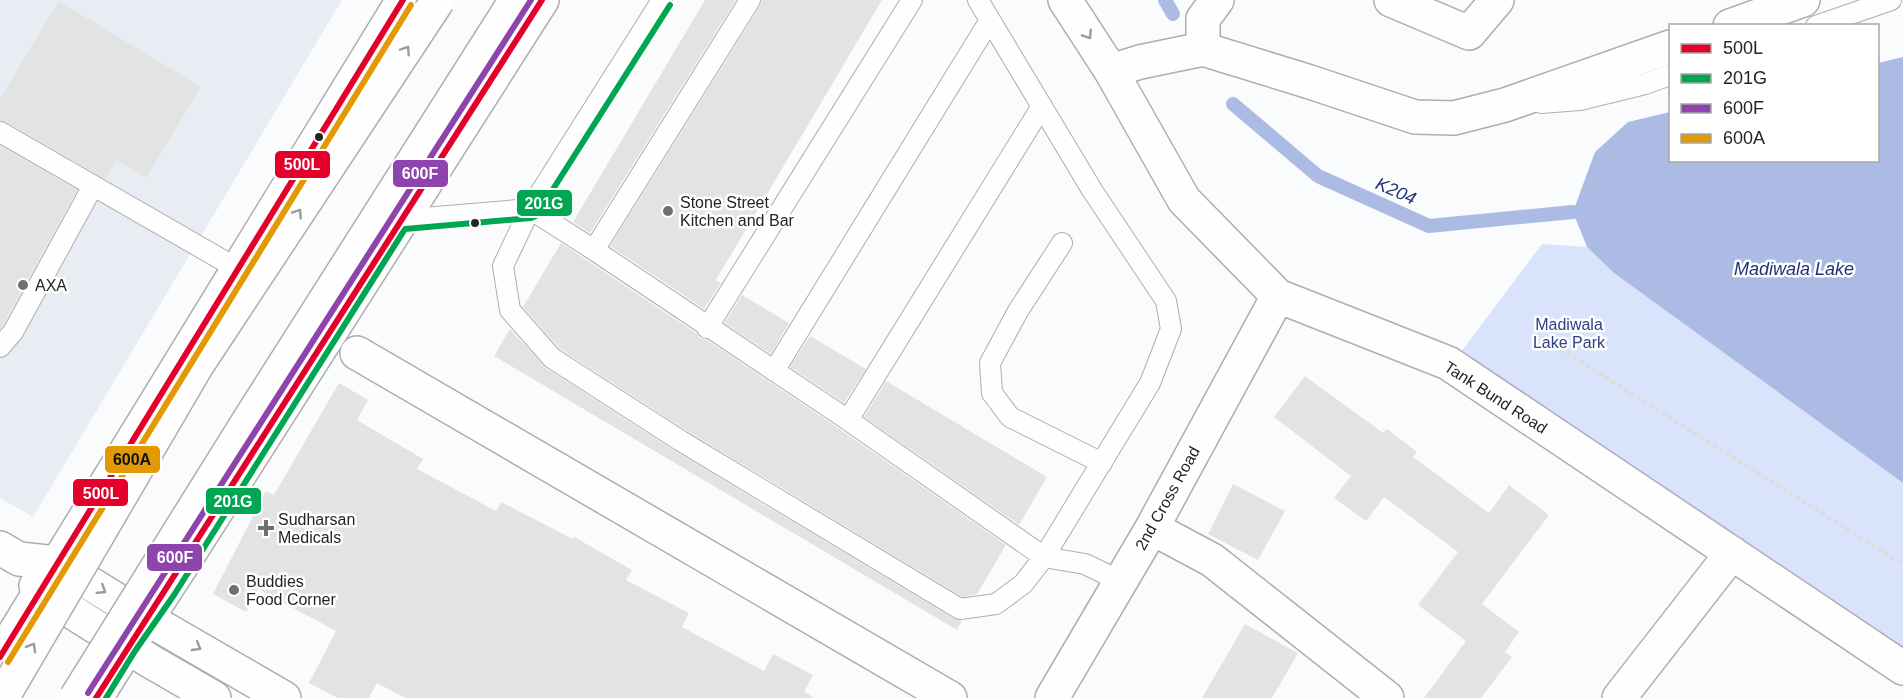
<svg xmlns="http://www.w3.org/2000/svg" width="1903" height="698" viewBox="0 0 1903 698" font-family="Arial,sans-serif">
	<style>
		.built { fill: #e9ecf3 }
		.green { fill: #d9e3fc }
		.water { fill: #abbbe3 }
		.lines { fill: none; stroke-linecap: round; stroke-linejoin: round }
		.stream { stroke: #abbbe3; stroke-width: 14 }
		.building { fill: #e2e4e4 }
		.lane-casing { stroke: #adaeaf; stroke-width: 22 }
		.street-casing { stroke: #adaeaf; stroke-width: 36 }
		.secondary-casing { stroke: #adaeaf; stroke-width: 36 }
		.highway-casing { stroke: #adaeaf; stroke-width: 36 }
		.path { stroke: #dcdcdd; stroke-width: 4; stroke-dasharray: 4.5 3; stroke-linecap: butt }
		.lane { stroke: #fefeff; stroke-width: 20 }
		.street { stroke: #fefeff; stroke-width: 33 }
		.secondary { stroke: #fefeff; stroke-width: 33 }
		.highway { stroke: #fefeff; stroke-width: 33 }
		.primary-bridge-casing { stroke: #adaeaf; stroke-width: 36; stroke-linecap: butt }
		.primary-bridge { stroke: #fefeff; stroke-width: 33 }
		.bus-1-casing { stroke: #fff; stroke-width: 10 }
		.bus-2-casing { stroke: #fff; stroke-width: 10 }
		.bus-3-casing { stroke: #fff; stroke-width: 10 }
		.bus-4-casing { stroke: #fff; stroke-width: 10 }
		.bus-1 { stroke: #e4002b; stroke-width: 6 }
		.bus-2 { stroke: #00a651; stroke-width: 6 }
		.bus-3 { stroke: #8e44ad; stroke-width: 6 }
		.bus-4 { stroke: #e29904; stroke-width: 6 }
		.oneway { stroke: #9b9c9d }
		.bus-dot { fill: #232425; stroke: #fff; stroke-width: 2 }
		.poi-dot { fill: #6e6f71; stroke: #fff; stroke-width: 2 }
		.labels { text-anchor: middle; stroke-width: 5; stroke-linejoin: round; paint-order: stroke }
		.poi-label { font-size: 16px; fill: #232425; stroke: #fff; text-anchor: start }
		.park-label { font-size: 16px; fill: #2d4286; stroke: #fff }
		.street-label { font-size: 16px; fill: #232425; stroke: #fff }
		.water-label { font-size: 18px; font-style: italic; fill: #203275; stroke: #fff }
		.line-badge { stroke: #fff; stroke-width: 2 }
		.badge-label { font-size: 16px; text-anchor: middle; font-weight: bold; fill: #fff }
		.pale-badge-label { font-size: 16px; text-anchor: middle; font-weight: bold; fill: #111 }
	</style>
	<rect width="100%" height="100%" fill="#f9fbfd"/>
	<path class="built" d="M0 0H342L33 517 0 498Z"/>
	<path class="green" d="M1542 244 1587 247 1614 273 1903 483V646L1461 352Z"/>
	<path class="water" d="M1903 57V483L1614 273 1587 247 1573 212 1595 152 1628 122 1670 112V160H1878V63Z"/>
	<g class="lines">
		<path class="stream" d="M1165 0 1173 14
			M1233 104 1318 176 1429 226 1573 212"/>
	</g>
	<path class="building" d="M705 0H736L590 233 573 222Z
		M762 0H882L716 280 721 283 704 309 610 246 760 6Z
		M59 1 201 87 146 178 116 160 105 179 6 122 0 120V99Z
		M0 146 77 190 0 329Z
		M561 243 696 333 700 338 707 340 841 430 1006 545 977 594 963 597 687 431 560 349 523 307Z
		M742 295 789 323 771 354 724 323Z
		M510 329 546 368 675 451 954 619 962 621 957 630 494 356Z
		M810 336 866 369 844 403 790 367Z
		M1305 376 1383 433 1387 429 1417 452 1413 457 1489 513 1509 485 1549 515 1482 604 1519 632 1505 652 1512 657 1481 698H1424L1466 641 1418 605 1458 552 1384 497 1366 521 1334 498 1351 476 1274 417Z
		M886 381 1047 477 1019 525 864 417Z
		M339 383 368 400 357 420 423 459 417 469 496 511 501 502 573 539 574 537 632 570 626 580 689 613 682 627 764 671 773 654 813 675 804 692 815 698H405L377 683 369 698H338L309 683 336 631 258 589 246 612 213 594 266 491 274 495Z
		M1233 484 1285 511 1258 560 1208 534Z
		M1245 624 1298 653 1272 698H1202Z"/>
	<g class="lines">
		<defs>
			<path id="lane" d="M978 0 1092 190 1166 301 1171 329 1150 383 1044 557 848 420 594 250 530 209 503 266 510 310 552 358 681 441 960 609 996 604 1023 584 1044 557 1085 564 1120 581
				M1816 26 1891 0
				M1541 103 1580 100 1645 84 1670 75
				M0 132 238 269
				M400 220 530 209 662 0
				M1062 243 1018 311 990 363 992 393 1010 417 1102 463
				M594 250 750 0
				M707 328 912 0
				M0 347 13 332 93 186
				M774 371 990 20
				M848 420 1042 106"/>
			<path id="street" d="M1391 0 1469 33 1497 0
				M1203 49V19L1217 0
				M1111 71 1184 200 1278 296 1448 363 1903 668
				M357 353 950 698
				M1152 528 1212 560 1387 698
				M1052 698 1152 528 1278 296
				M1619 698 1732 553"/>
			<path id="secondary" d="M1065 0 1111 71 1140 62 1203 49 1310 82 1415 117 1454 118 1505 105 1670 47
				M1730 26 1803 0
				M0 548 19 559 57 563 146 618 284 698
				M36 586 39 591 150 661 214 698"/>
			<path id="highway" d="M0 657 403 0
				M96 698C127 646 162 597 194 546 309 363 425 181 542 0"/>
		</defs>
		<use href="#lane" class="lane-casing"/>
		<use href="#street" class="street-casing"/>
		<use href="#secondary" class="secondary-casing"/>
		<use href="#highway" class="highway-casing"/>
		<path class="path" d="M1535 333 1903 564"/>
		<use href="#lane" class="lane"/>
		<use href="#street" class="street"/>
		<use href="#secondary" class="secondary"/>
		<use href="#highway" class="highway"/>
		<defs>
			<path id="primary-bridge" d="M2 698 197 365 438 0
				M76 698 248 422 516 0"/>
		</defs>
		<use href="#primary-bridge" class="primary-bridge-casing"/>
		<use href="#primary-bridge" class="primary-bridge"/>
		<defs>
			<path id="bus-1" d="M0 657 403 0
				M96 698 542 0"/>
			<path id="bus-2" d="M106 698 135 651 174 595 405 229 531 218 536 216 670 5"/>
			<path id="bus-3" d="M88 693 531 0"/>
			<path id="bus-4" d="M8 662 411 5"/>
		</defs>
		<use href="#bus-1" class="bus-1-casing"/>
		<use href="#bus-2" class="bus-2-casing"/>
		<use href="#bus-3" class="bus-3-casing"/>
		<use href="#bus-4" class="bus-4-casing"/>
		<use href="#bus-1" class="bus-1"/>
		<use href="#bus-2" class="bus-2"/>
		<use href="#bus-3" class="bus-3"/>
		<use href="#bus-4" class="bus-4"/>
	</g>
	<defs><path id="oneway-chevron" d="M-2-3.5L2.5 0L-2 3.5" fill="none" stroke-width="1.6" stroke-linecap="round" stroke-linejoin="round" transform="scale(1.5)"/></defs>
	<g class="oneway">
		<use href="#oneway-chevron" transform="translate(1088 35) rotate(57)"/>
		<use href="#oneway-chevron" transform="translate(406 50) rotate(-57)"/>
		<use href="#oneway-chevron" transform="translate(298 213) rotate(-56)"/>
		<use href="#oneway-chevron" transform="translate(102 590) rotate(32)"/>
		<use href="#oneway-chevron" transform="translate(32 647) rotate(-60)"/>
		<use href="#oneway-chevron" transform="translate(197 647) rotate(30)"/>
	</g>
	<g class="bus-dot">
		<circle cx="319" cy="137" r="5"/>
		<circle cx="475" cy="223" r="5"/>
	</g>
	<g class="poi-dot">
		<circle cx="668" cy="211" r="6"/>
		<circle cx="23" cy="285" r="6"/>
		<path d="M263 519h6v6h6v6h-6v6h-6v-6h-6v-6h6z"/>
		<circle cx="234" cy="590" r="6"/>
	</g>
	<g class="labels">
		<g class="poi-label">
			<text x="680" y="208">Stone Street<tspan x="680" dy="18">Kitchen and Bar</tspan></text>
			<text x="35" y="291">AXA</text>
			<text x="278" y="525">Sudharsan<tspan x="278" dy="18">Medicals</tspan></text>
			<text x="246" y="587">Buddies<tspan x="246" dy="18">Food Corner</tspan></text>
		</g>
		<g class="park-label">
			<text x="1569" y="330">Madiwala<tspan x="1569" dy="18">Lake Park</tspan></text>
		</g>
		<g class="street-label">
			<text transform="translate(1496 397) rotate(33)" y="6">Tank Bund Road</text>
			<text transform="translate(1167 498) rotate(-61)" y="6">2nd Cross Road</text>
		</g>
		<g class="water-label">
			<text transform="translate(1396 191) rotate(24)" y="6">K204</text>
			<text x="1794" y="275">Madiwala Lake</text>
		</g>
	</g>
	<g class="line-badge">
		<rect x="274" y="150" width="57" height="29" rx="6" fill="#e4002b"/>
		<rect x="392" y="159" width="57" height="29" rx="6" fill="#8e44ad"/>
		<rect x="516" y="189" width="57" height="28" rx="6" fill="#00a651"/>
		<rect x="104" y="445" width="57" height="29" rx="6" fill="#e29904"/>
		<rect x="72" y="478" width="57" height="29" rx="6" fill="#e4002b"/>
		<rect x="205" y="487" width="57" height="28" rx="6" fill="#00a651"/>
		<rect x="146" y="543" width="57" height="29" rx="6" fill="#8e44ad"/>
	</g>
	<g class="badge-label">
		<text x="302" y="170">500L</text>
		<text x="420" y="179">600F</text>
		<text x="544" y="209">201G</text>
		<text x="101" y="499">500L</text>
		<text x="233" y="507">201G</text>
		<text x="175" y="563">600F</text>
	</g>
	<g class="pale-badge-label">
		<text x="132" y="465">600A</text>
	</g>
	<rect x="1669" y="24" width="210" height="138" fill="#ffffff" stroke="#a7a7a8" stroke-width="1.5"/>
	<rect x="1681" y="44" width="30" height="9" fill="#e4002b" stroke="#a7a7a8" stroke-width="1.5"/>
	<text x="1723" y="54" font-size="18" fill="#232425">500L</text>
	<rect x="1681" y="74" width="30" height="9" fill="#00a651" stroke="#a7a7a8" stroke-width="1.5"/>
	<text x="1723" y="84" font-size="18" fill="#232425">201G</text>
	<rect x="1681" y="104" width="30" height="9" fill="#8e44ad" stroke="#a7a7a8" stroke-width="1.5"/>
	<text x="1723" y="114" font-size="18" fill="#232425">600F</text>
	<rect x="1681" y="134" width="30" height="9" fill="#e29904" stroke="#a7a7a8" stroke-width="1.5"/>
	<text x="1723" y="144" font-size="18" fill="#232425">600A</text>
</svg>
